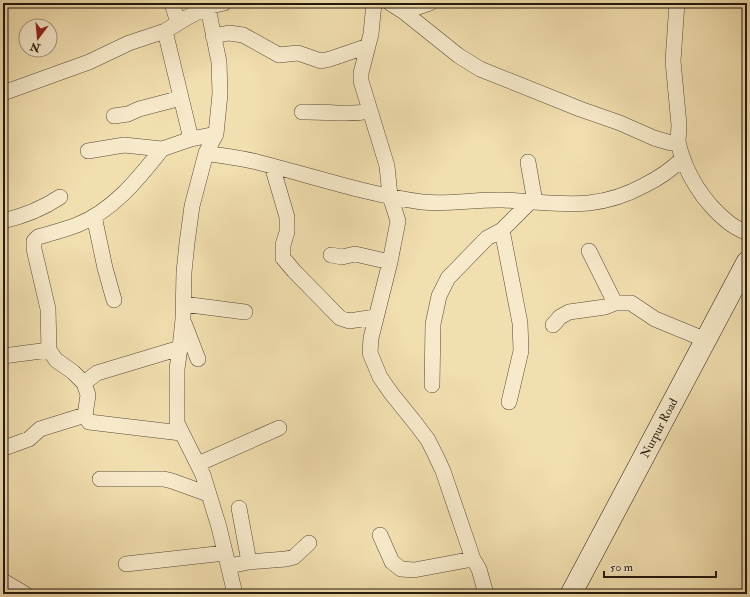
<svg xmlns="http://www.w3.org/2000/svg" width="750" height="597" viewBox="0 0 750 597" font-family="'IM FELL Double Pica',serif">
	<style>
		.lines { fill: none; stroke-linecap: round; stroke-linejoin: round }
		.street-casing { stroke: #554a35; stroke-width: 16 }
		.secondary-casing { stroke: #21180c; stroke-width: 22 }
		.street { stroke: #f7eacb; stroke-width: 15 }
		.secondary { stroke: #f7eacb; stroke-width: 21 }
		.labels { text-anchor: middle; stroke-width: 3; stroke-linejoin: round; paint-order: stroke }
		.street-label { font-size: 12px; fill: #21180c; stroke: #f7eacb }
	</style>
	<rect width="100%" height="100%" fill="#f2dfaf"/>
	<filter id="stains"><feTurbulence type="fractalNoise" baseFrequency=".005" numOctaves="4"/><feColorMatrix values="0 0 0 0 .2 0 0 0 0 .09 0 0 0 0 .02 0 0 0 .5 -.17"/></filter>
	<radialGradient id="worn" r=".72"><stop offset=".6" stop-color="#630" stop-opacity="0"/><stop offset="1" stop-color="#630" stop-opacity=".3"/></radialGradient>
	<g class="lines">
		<defs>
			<path id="street" d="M172 3 178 23
				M207 3 219 62 220 94 216 134 206 153 192 206 187 243 184 272 183 319 180 348 177 369V423L203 475 219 527 235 594
				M374 3 371 34 361 73V81L387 166 390 196 398 221 390 262 371 338 370 353 380 377 391 393 416 424 428 440 436 456 443 471 473 559 479 569 486 594
				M390 3 404 12 459 56 480 69 580 109 620 123 654 138 671 143 678 142C685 173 703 202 728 222 734 227 741 230 747 233
				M677 3 673 61 679 125 678 142
				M404 12 430 3
				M165 31 191 139
				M213 36 229 33 243 35 279 55 298 53 321 61 330 59 368 46
				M3 93 89 62 129 43 165 31 188 17 207 7 224 3
				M302 112C325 111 348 116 370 111
				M114 116 128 114 139 109 181 98
				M162 149C138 179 114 210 77 225 64 230 51 233 38 237L34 241V249L48 309 49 350 56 360 73 372 84 383 88 395 85 415 89 422 181 433
				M88 151 124 145 162 149 191 139 216 134
				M206 153C223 156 241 158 257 162 313 176 365 194 422 202 449 205 476 199 503 200 557 202 594 213 645 185 659 178 671 170 682 159
				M528 162 535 202
				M272 166 287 217V232L283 245V258L294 271 340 318 349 321 375 317
				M94 216 105 268 114 300
				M3 221C24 216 42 209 60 197
				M502 230 520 323 521 351 509 402
				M589 251 615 303
				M331 255 342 257 355 254 390 262
				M183 304 245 312
				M184 323 198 359
				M553 325 560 317 569 312 605 307 615 303H631L655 319 706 340
				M3 356 49 350
				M84 383 97 373 180 348
				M432 385 433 324 439 296 448 278 487 238 502 230 530 202
				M3 447H7L29 439 40 429 85 415
				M198 464 279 428
				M100 479H164L172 481 208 494
				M239 508 249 562
				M380 535 392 562 401 569 414 570 473 559
				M126 564 225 553
				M229 566 249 562 286 559 294 557 309 543
				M3 581 25 594"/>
			<path id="secondary" d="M571 594 747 262"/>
		</defs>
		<use href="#street" class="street-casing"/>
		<use href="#secondary" class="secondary-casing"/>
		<use href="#street" class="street"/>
		<use href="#secondary" class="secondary"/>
	</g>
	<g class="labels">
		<g class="street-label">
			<text transform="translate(659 428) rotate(-62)" y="4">Nurpur Road</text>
		</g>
	</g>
	<rect width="750" height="597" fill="none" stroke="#f2dfaf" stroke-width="16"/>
	<rect x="4" y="4" width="742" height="589" fill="none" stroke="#21180c" stroke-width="2"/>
	<rect x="8" y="8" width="734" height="581" fill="none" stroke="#21180c"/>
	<g transform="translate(38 38) rotate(196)"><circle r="19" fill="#f7eacb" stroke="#a1967f"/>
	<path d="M0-3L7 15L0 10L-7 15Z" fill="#8f2418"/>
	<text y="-6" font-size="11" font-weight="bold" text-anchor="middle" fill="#21180c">N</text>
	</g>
	<path d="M604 571v6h112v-6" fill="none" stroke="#21180c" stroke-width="2"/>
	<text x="610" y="571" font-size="12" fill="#21180c" stroke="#f7eacb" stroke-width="3" paint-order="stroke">50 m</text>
	<rect width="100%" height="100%" filter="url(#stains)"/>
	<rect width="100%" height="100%" fill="url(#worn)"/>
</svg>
